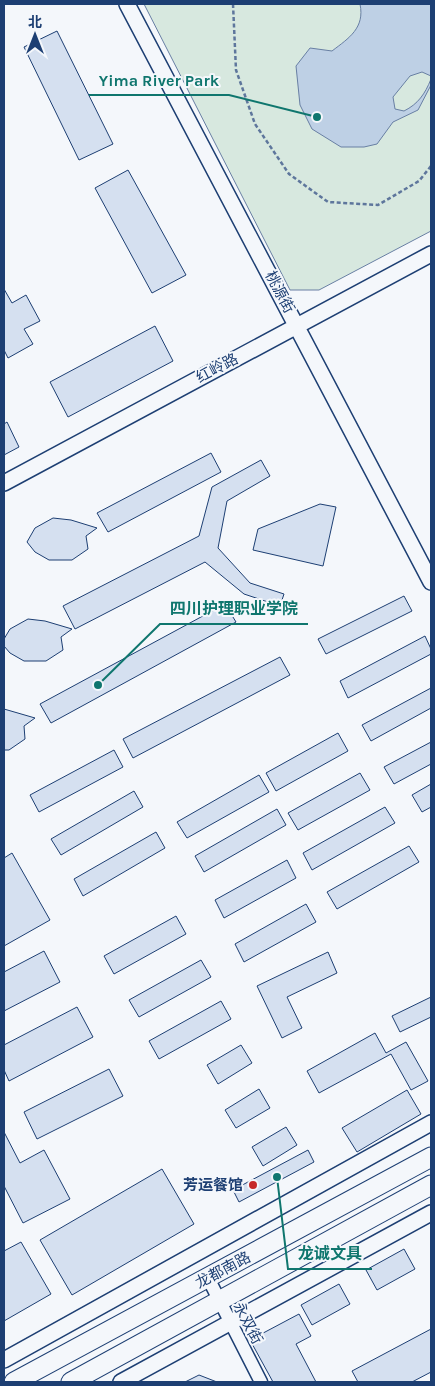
<svg xmlns="http://www.w3.org/2000/svg" width="435" height="1386" viewBox="0 0 435 1386" font-family="Karla,'Noto Sans SC',sans-serif">
	<style>
		.green { fill: #d7e8df; stroke: #687fa3 }
		.water { fill: #bed0e5; stroke: #687fa3 }
		.building { fill: #d5e0f0; stroke: #1d3f73 }
		.lines { fill: none; stroke-linecap: round; stroke-linejoin: round }
		.minor-casing { stroke: #1d3f73; stroke-width: 15 }
		.tertiary-casing { stroke: #1d3f73; stroke-width: 18 }
		.primary-casing { stroke: #1d3f73; stroke-width: 21 }
		.path { stroke: #5e769c; stroke-width: 2.5; stroke-dasharray: 4 2.5; stroke-linecap: butt }
		.minor { stroke: #f4f7fb; stroke-width: 12 }
		.tertiary { stroke: #f4f7fb; stroke-width: 15 }
		.primary { stroke: #f4f7fb; stroke-width: 19 }
		.poi-dot { fill: #c62828; stroke: #f4f7fb; stroke-width: 2 }
		.labels { text-anchor: middle; stroke-width: 4; stroke-linejoin: round; paint-order: stroke }
		.street-label { font-size: 15px; fill: #1d3f73; stroke: #f4f7fb }
		.poi-label { font-size: 15px; font-weight: bold; fill: #1d3f73; stroke: #f4f7fb; text-anchor: end }
		.leader { fill: none; stroke: #0f766e; stroke-width: 2 }
		.callout-dot { fill: #0f766e; stroke: #f4f7fb; stroke-width: 2 }
		.callout-label { font-size: 16px; text-anchor: middle; font-weight: bold; fill: #0f766e; stroke: #f4f7fb; stroke-width: 4; stroke-linejoin: round; paint-order: stroke }
	</style>
	<rect width="100%" height="100%" fill="#f4f7fb"/>
	<path class="green" d="M144 4H431V231L319 290H290Z"/>
	<path class="water" d="M360 4H431V76L422 72 410 76 393 97 395 109 404 111C418 104 425 94 431 79V85L418 110 393 122 377 144 364 147H341L312 129 300 105 296 66 310 48 332 51C349 38 365 28 360 4Z"/>
	<path class="building" d="M57 31 113 144 79 160 24 47Z
		M128 170 186 275 152 293 95 188Z
		M4 289 12 303 26 295 40 321 24 329 33 344 8 358 4 350Z
		M155 326 173 361 68 417 50 382Z
		M7 422 19 447 4 455V424Z
		M211 453 221 472 108 532 97 513Z
		M261 460 270 476 227 501 218 548 250 583 284 594 280 606 244 594 205 562 75 629 63 606 199 536 212 487Z
		M320 504 336 507 323 566 253 550 258 529Z
		M53 518 71 520 97 528 86 536 88 549 72 560H49L35 552 27 542 35 528Z
		M404 596 412 611 326 654 318 639Z
		M225 604 236 622 51 723 40 704Z
		M28 619 45 621 72 629 61 637 63 650 46 661H24L10 653 4 646V639L10 629Z
		M425 636 431 649V654L348 698 340 681Z
		M280 657 290 675 133 758 123 739Z
		M431 688V708L371 741 362 725Z
		M4 709 35 718 24 726 25 739 9 750H4Z
		M338 733 348 751 276 791 266 773Z
		M431 742V764L394 784 384 767Z
		M114 750 123 767 39 812 30 795Z
		M360 773 370 790 298 830 288 813Z
		M259 775 269 792 187 838 177 822Z
		M431 784V807L422 812 412 795Z
		M134 791 143 807 61 855 51 839Z
		M385 807 395 823 312 870 303 853Z
		M277 809 286 825 204 872 195 856Z
		M156 832 165 848 83 896 74 879Z
		M409 846 419 862 337 909 327 892Z
		M12 853 50 920 4 946V858Z
		M287 860 296 878 224 918 215 900Z
		M306 904 316 922 244 962 235 944Z
		M176 916 186 934 114 974 104 956Z
		M44 951 60 982 4 1011V972Z
		M328 952 337 973 287 997 302 1028 282 1038 257 986Z
		M201 960 211 977 139 1017 129 1000Z
		M431 997V1017L400 1032 392 1016Z
		M221 1001 231 1019 159 1059 149 1041Z
		M77 1007 93 1037 9 1081 4 1070V1045Z
		M375 1033 386 1053 406 1042 428 1081 411 1090 391 1054 319 1093 307 1071Z
		M241 1045 252 1063 218 1084 207 1065Z
		M109 1069 123 1096 37 1139 24 1112Z
		M259 1089 270 1108 236 1128 225 1110Z
		M407 1090 421 1114 357 1152 342 1128Z
		M286 1127 297 1145 263 1166 252 1147Z
		M4 1132 20 1163 44 1150 70 1199 23 1223 4 1186Z
		M308 1150 314 1162 239 1202 233 1190Z
		M162 1169 194 1224 72 1295 40 1240Z
		M21 1242 51 1294 4 1321V1251Z
		M404 1249 415 1269 377 1290 366 1270Z
		M339 1284 350 1304 312 1325 301 1305Z
		M299 1314 311 1336 296 1344 316 1382H273L250 1340Z
		M431 1329V1372L412 1382H358L352 1371Z
		M199 1375 217 1382H185Z"/>
	<g class="lines">
		<defs>
			<path id="minor" d="M208 1278 261 1382"/>
			<path id="tertiary" d="M127 4 431 582
				M4 483 431 254
				M4 1360 431 1123
				M121 1382 431 1213"/>
			<path id="primary" d="M14 1382 431 1157
				M71 1382 431 1185"/>
		</defs>
		<use href="#minor" class="minor-casing"/>
		<use href="#tertiary" class="tertiary-casing"/>
		<use href="#primary" class="primary-casing"/>
		<path class="path" d="M233 4 236 70 255 124 289 174 328 202 378 205 419 181 431 166"/>
		<use href="#minor" class="minor"/>
		<use href="#tertiary" class="tertiary"/>
		<use href="#primary" class="primary"/>
	</g>
	<circle class="poi-dot" cx="253" cy="1185" r="5"/>
	<g class="labels">
		<g class="street-label">
			<text transform="translate(280 292) rotate(62)" y="5">桃源街</text>
			<text transform="translate(217 368) rotate(-28)" y="5">红岭路</text>
			<text transform="translate(223 1270) rotate(-28)" y="5">龙都南路</text>
			<text transform="translate(248 1323) rotate(62)" y="5">永双街</text>
		</g>
		<g class="poi-label">
			<text x="243" y="1190">芳运餐馆</text>
		</g>
	</g>
	<path class="leader" d="M317 117L229 95H89M98 685L160 624H308M277 1177L288 1269H372"/>
	<g class="callout-dot">
		<circle cx="317" cy="117" r="5"/>
		<circle cx="98" cy="685" r="5"/>
		<circle cx="277" cy="1177" r="5"/>
	</g>
	<g class="callout-label">
		<text x="159" y="86">Yima River Park</text>
		<text x="234" y="614">四川护理职业学院</text>
		<text x="330" y="1259">龙诚文具</text>
	</g>
	<rect width="435" height="1386" fill="none" stroke="#1d3f73" stroke-width="10"/>
	<g transform="translate(35 35)" stroke="#f4f7fb" stroke-width="4" paint-order="stroke">
	<path d="M0-4L9 19L0 12L-9 19Z" fill="#1d3f73"/>
	<text y="-8" font-size="14" font-weight="bold" text-anchor="middle" fill="#1d3f73">北</text>
	</g>
</svg>
